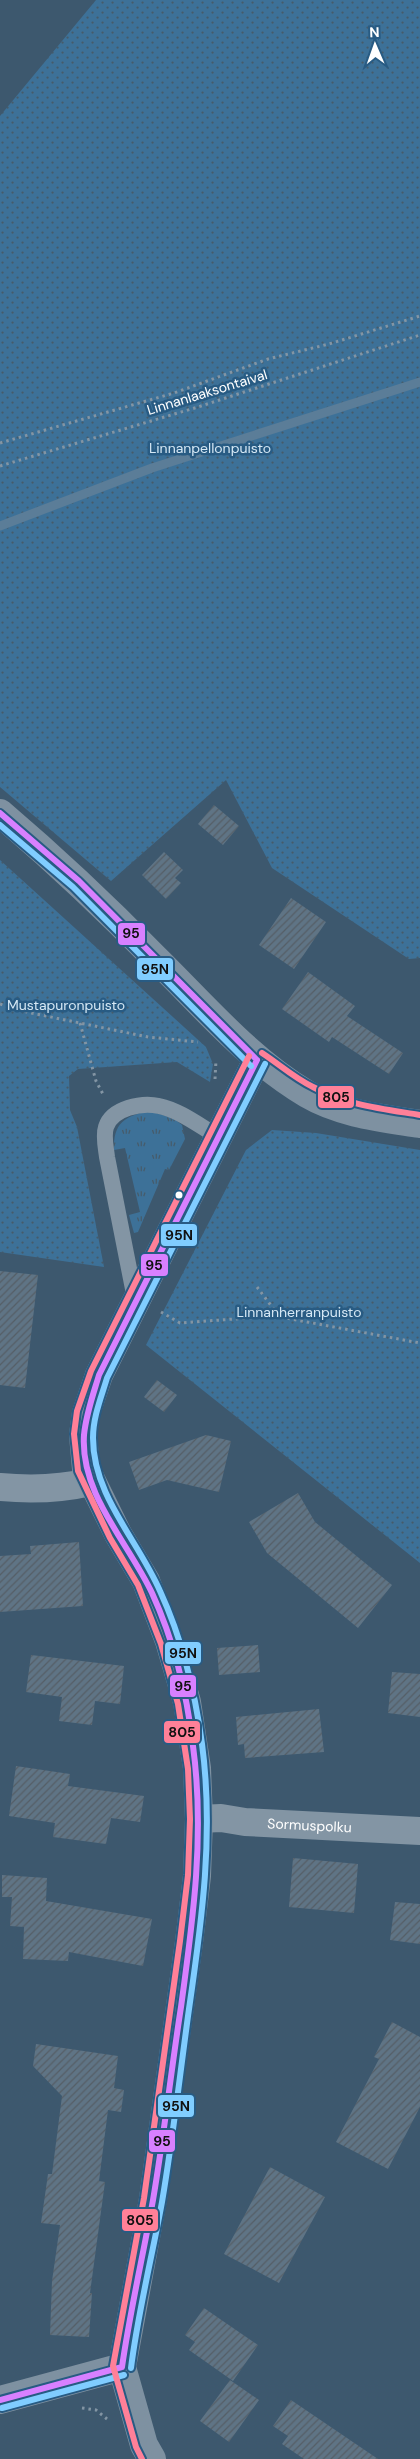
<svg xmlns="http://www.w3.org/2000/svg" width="420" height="2459" viewBox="0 0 420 2459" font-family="'DM Sans',sans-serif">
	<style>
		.grass { fill: url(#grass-tufts) }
		.park { fill: url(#park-dots) }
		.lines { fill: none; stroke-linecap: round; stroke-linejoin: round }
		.stream { stroke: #5b7d98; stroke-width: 9 }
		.building { fill: url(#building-hatch) }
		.path { stroke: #8395a4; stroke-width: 3; stroke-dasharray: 2.5 4; stroke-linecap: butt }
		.lane { stroke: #8395a4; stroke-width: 16 }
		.street { stroke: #8395a4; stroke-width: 28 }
		.secondary { stroke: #7e91a1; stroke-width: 28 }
		.bus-1-casing { stroke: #285b83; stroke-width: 10 }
		.bus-2-casing { stroke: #285b83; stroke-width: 10 }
		.bus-3-casing { stroke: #285b83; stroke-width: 10 }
		.bus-1 { stroke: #d880ff; stroke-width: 6 }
		.bus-2 { stroke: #80cdff; stroke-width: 6 }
		.bus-3 { stroke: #ff8098; stroke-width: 6 }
		.bus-dot { fill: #fff; stroke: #285b83; stroke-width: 2 }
		.labels { text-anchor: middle; stroke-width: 5; stroke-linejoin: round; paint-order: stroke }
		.street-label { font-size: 14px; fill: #fff; stroke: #285b83 }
		.park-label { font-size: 14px; fill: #d5e8f5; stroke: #285b83 }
		.line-badge { stroke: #285b83; stroke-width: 2 }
		.pale-badge-label { font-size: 14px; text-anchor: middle; font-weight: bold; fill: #111 }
	</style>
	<defs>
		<pattern id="grass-tufts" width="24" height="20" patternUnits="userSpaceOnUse" patternTransform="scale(1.25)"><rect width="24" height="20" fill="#3d7198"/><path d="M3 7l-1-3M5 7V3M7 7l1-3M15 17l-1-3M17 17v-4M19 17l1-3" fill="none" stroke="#465b6a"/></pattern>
		<pattern id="park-dots" width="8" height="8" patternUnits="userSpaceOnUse" patternTransform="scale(1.25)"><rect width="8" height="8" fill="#3d7198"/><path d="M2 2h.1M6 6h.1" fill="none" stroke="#465b6a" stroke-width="1.8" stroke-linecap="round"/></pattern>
		<pattern id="building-hatch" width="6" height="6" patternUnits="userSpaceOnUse" patternTransform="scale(1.25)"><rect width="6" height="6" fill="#5f7485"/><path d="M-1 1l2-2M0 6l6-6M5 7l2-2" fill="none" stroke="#555e66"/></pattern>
	</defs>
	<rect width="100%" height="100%" fill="#3d586e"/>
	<path class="grass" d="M149 1111 173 1118 182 1125 185 1139 169 1170 165 1169 138 1232 134 1233 129 1215 140 1212 125 1148 114 1150C113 1123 125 1116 149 1111Z"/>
	<path class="park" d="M96 0H420V958L409 959 272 868 226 780 111 881 0 787V116Z
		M0 860 206 1047 213 1064 210 1082 177 1062 78 1069 69 1076 70 1110 77 1127 104 1267 0 1252Z
		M272 1130 316 1133 420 1150V1563L146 1345 246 1150Z"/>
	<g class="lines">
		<path class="stream" d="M0 526 152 468 420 382"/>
	</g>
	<path class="building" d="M214 805 239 826 223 845 198 824Z
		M164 852 183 870 175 878 181 883 166 899 142 875Z
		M291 898 326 922 294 969 259 945Z
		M308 972 355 1006 347 1016 403 1053 389 1074 332 1037 329 1042 282 1009Z
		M0 1271 38 1275 25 1388 0 1385Z
		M157 1380 177 1395 164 1412 144 1397Z
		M206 1435 231 1441 219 1492 167 1480 139 1490 129 1462Z
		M298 1493 315 1522 392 1585 358 1628 267 1553 249 1522Z
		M79 1542 83 1606 0 1612V1556L31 1554 30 1546Z
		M258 1645 260 1672 219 1675 217 1648Z
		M31 1655 124 1666 120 1704 95 1701 92 1725 59 1721 62 1697 26 1692Z
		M392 1672 420 1674V1717L388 1713Z
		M319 1709 324 1752 245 1758 244 1744 238 1745 236 1717Z
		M16 1766 70 1774 68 1786 144 1796 140 1822 111 1818 106 1844 53 1837 55 1823 9 1816Z
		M293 1858 358 1864 354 1913 289 1907Z
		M2 1875 47 1878 46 1901 152 1919 143 1966 69 1952 68 1961 23 1959 24 1927 10 1926 12 1897H2Z
		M395 1902 420 1904V1944L390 1940Z
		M392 2022 420 2037V2107L388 2169 336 2142 379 2059 374 2057Z
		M36 2044 118 2056 114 2088 124 2090 121 2112 108 2110 99 2181 105 2182 90 2293H92L89 2337 50 2335 52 2281 60 2225 41 2223 48 2174H52L62 2096 33 2066Z
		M270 2167 325 2197 279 2283 224 2254Z
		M204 2308 258 2345 233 2381 189 2350 195 2342 185 2335Z
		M230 2380 259 2400 229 2442 200 2421Z
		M291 2400 378 2459H304L282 2444 288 2436 273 2426Z"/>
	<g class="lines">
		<path class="path" d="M0 443 174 393 268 359 329 344 420 316
			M0 466 198 407 420 335
			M0 1004 17 1010 148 1037 198 1042
			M80 1023 96 1081 104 1096
			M215 1079 216 1060
			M257 1287 279 1316
			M161 1312 180 1323 275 1316 420 1343
			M82 2408 96 2410 107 2419"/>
		<path class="lane" d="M135 1299 107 1157C106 1148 103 1136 106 1127 112 1108 142 1102 159 1106 179 1110 200 1126 217 1136"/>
		<g class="street">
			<path d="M0 1487C31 1490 60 1489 90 1482"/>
			<path id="s1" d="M199 1819 221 1818 245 1822 420 1831"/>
		</g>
		<path class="secondary" d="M0 813C54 859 105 907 155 958 203 1005 248 1059 307 1094 341 1114 382 1118 420 1124
			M0 2400 122 2367
			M152 2459 144 2445 122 2367 153 2199 189 1942 197 1876 199 1819 197 1768 187 1702 169 1641 146 1581 118 1534 86 1469 83 1435 86 1413 99 1375 257 1060"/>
		<defs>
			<path id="bus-1" d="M0 813 79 881 257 1060
				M122 2367C130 2311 143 2256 153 2200 164 2136 171 2071 181 2007 193 1920 205 1834 193 1746 187 1694 174 1641 152 1593 128 1542 80 1494 84 1435 86 1414 93 1395 99 1375L257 1060
				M0 2400 122 2367"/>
			<path id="bus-2" d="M0 825 73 887 251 1066
				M131 2368C138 2312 152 2257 162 2202 173 2138 180 2073 189 2009 202 1920 214 1833 202 1744 195 1691 182 1639 160 1591 138 1540 93 1496 93 1438 93 1417 101 1398 107 1378L265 1064
				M2 2408 124 2375"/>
			<path id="bus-3" d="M262 1053C279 1064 294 1078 313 1087 346 1105 384 1109 420 1115
				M142 2459 136 2447 113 2366 144 2198 180 1941 188 1875 190 1819 188 1769 178 1704 161 1644 138 1585 110 1538 78 1471 74 1434 77 1411 91 1371 249 1056"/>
		</defs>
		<use href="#bus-1" class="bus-1-casing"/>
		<use href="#bus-2" class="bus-2-casing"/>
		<use href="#bus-3" class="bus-3-casing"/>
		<use href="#bus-1" class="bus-1"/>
		<use href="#bus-2" class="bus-2"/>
		<use href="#bus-3" class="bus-3"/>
	</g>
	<circle class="bus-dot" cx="179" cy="1195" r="4.5"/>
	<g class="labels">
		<g class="street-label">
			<text transform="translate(207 392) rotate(-17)" y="5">Linnanlaaksontaival</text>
			<text dy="5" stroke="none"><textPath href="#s1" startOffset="111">Sormuspolku</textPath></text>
		</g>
		<g class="park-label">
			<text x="210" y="453">Linnanpellonpuisto</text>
			<text x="66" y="1010">Mustapuronpuisto</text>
			<text x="299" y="1317">Linnanherranpuisto</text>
		</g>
	</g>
	<g class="line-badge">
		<rect x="117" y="922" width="29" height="24" rx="5" fill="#d880ff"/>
		<rect x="136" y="957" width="38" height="24" rx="5" fill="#80cdff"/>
		<rect x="317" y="1085" width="38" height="24" rx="5" fill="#ff8098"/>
		<rect x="160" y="1223" width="38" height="24" rx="5" fill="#80cdff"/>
		<rect x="140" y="1253" width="29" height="24" rx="5" fill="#d880ff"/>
		<rect x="164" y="1641" width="38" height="24" rx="5" fill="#80cdff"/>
		<rect x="169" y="1674" width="28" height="24" rx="5" fill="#d880ff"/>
		<rect x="163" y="1720" width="38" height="24" rx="5" fill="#ff8098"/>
		<rect x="157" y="2094" width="38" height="24" rx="5" fill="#80cdff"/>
		<rect x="148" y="2129" width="28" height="24" rx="5" fill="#d880ff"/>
		<rect x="121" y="2208" width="38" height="24" rx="5" fill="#ff8098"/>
	</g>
	<g class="pale-badge-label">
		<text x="131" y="938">95</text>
		<text x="155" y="974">95N</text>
		<text x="336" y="1102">805</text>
		<text x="179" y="1240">95N</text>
		<text x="154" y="1270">95</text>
		<text x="183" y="1658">95N</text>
		<text x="183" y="1691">95</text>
		<text x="182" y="1737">805</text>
		<text x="176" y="2111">95N</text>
		<text x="162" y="2146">95</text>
		<text x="140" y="2225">805</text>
	</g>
	<g transform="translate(375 45) rotate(358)" stroke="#285b83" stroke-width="4" paint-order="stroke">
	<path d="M0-4L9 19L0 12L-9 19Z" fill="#ffffff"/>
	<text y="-8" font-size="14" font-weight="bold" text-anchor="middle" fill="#ffffff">N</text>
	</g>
</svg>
